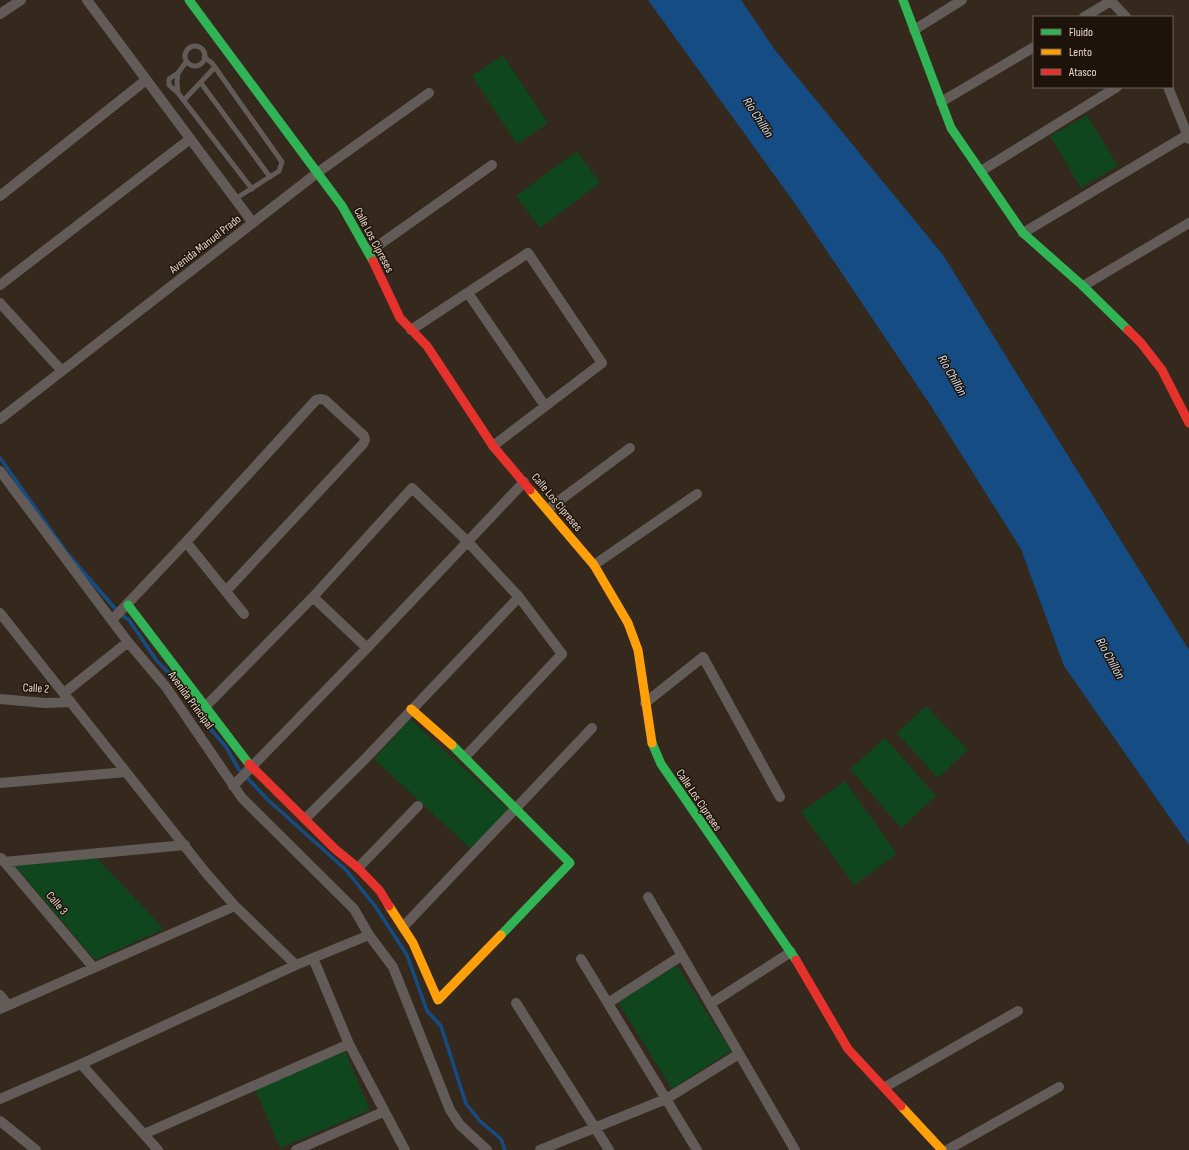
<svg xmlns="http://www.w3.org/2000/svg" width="1189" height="1150" viewBox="0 0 1189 1150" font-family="'Sofia Sans Condensed',sans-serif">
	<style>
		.green { fill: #0f461d }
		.water { fill: #154c84 }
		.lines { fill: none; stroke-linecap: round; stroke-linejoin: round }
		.stream { stroke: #154c84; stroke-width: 3.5 }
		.lane { stroke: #625b58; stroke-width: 5 }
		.street { stroke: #625b58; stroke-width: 10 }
		.fast { stroke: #30b455; stroke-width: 9 }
		.slow { stroke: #ff9f0a; stroke-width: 9 }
		.jam { stroke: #e5322d; stroke-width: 9 }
		.labels { text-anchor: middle; stroke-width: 3; stroke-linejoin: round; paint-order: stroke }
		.street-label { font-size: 12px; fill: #e7d7cb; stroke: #1e130a }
		.water-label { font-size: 13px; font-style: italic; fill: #d0dff1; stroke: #1e130a }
	</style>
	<rect width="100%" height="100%" fill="#35291d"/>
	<path class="green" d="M503 55 548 123 517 144 472 76Z
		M1087 115 1118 166 1081 188 1050 136Z
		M577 151 600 183 540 228 516 196Z
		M926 706 968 750 938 778 897 733Z
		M410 719 509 810 472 850 374 759Z
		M885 738 936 796 901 828 850 769Z
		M845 781 897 854 854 885 801 812Z
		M97 858 164 929 95 960 15 866Z
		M677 965 731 1051 672 1089 618 1002Z
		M345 1051 370 1110 280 1148 255 1089Z"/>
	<path class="water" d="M648 0H741L775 50 943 255 1189 650V845L1064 666 1021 549 929 403 796 205Z"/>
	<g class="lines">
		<path class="stream" d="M0 458 67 553 119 613 129 620 157 661 176 680
			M180 685 202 719 226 747 238 768 267 799 346 870 375 906 407 955 427 1011 441 1026 466 1104 480 1121 501 1139 505 1150"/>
		<path class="lane" d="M185 56a10 10 0 1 1 20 0a10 10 0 1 1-20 0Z
			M204 57 212 63 282 162 279 171 235 199
			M186 62 178 73 169 79V85L178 93 252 189
			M178 73 177 82 178 93
			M201 83 270 177
			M184 100 215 67"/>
		<path class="street" d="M87 0 253 223
			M1110 0 1126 17
			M0 14 21 0
			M1084 17 1111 1
			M914 30 962 0
			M1168 87 1189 139
			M941 102 1034 47
			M981 171 1117 87
			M0 196 146 80
			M1023 233 1187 135
			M369 252 492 165
			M0 285 190 139
			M1083 286 1189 223
			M468 293 545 406
			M0 303 62 371
			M411 330 528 253 602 363 493 446
			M0 419 317 173 429 93
			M0 471 128 642 166 687 242 798 354 909 369 935 393 967 450 1110 460 1125 487 1150
			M548 509 630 448
			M186 542 244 614
			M594 565 697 494
			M313 597 367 648
			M0 613 206 873 235 906 296 965
			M112 620 186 542 316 400 321 399 325 400 364 436 365 440 363 444 226 591
			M64 693 128 642
			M0 699 45 703 71 702
			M645 703 703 657 780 797
			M205 707 313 597 412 488 467 541 519 597 562 654 465 757
			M0 783 126 772
			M233 786 367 648 524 482
			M305 819 366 758 519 597
			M1 858 93 967
			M4 862 185 845
			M358 868 418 806
			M648 897 795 1150
			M403 927 592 728
			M313 958 349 1044 405 1150
			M581 959 697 1150
			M0 995 8 1005
			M516 1003 609 1150
			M608 1003 681 956
			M710 1004 791 952
			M0 1009 235 906
			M81 1064 158 1150
			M885 1087 1018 1011
			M0 1099 81 1064 296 965 369 935
			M0 1121 36 1150
			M144 1134 349 1044
			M296 1150 383 1112
			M540 1150 666 1099 739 1054
			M947 1150 1059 1087"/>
		<path class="fast" d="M189 0 342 206 373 261
			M903 0 951 128 1023 233 1083 286 1128 330
			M128 605 249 764
			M652 743 661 764 796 960
			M452 745 570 863 501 935"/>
		<path class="slow" d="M530 490 594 565 628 623 638 650 652 743
			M411 709 452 745
			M389 906 413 943 438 1000 501 935
			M901 1106 942 1150"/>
		<path class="jam" d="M373 261 400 318 427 346 493 446 530 490
			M1128 330 1141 343 1162 370 1189 423
			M249 764 335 849 358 868 380 891 389 906
			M796 960 848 1049 901 1106"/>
	</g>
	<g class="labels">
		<g class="street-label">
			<text transform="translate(374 240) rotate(62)" y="4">Calle Los Cipreses</text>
			<text transform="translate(205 244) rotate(-38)" y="4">Avenida Manuel Prado</text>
			<text transform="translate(557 502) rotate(50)" y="4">Calle Los Cipreses</text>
			<text transform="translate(36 688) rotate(3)" y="4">Calle 2</text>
			<text transform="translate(191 700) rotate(54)" y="4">Avenida Principal</text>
			<text transform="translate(699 800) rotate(56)" y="4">Calle Los Cipreses</text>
			<text transform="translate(57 903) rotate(50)" y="4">Calle 3</text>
		</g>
		<g class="water-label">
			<text transform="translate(759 117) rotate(57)" y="5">Río Chillón</text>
			<text transform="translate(953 375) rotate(60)" y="5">Río Chillón</text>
			<text transform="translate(1111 658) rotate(61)" y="5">Río Chillón</text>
		</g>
	</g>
	<rect x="1033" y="16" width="140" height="72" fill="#1e130a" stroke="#6e6157"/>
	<rect x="1041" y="29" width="20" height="6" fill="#30b455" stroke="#6e6157"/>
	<text x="1069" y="36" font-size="12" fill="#e7d7cb">Fluido</text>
	<rect x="1041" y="49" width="20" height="6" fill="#ff9f0a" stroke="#6e6157"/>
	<text x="1069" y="56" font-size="12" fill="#e7d7cb">Lento</text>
	<rect x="1041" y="69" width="20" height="6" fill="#e5322d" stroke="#6e6157"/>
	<text x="1069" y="76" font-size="12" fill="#e7d7cb">Atasco</text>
</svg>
